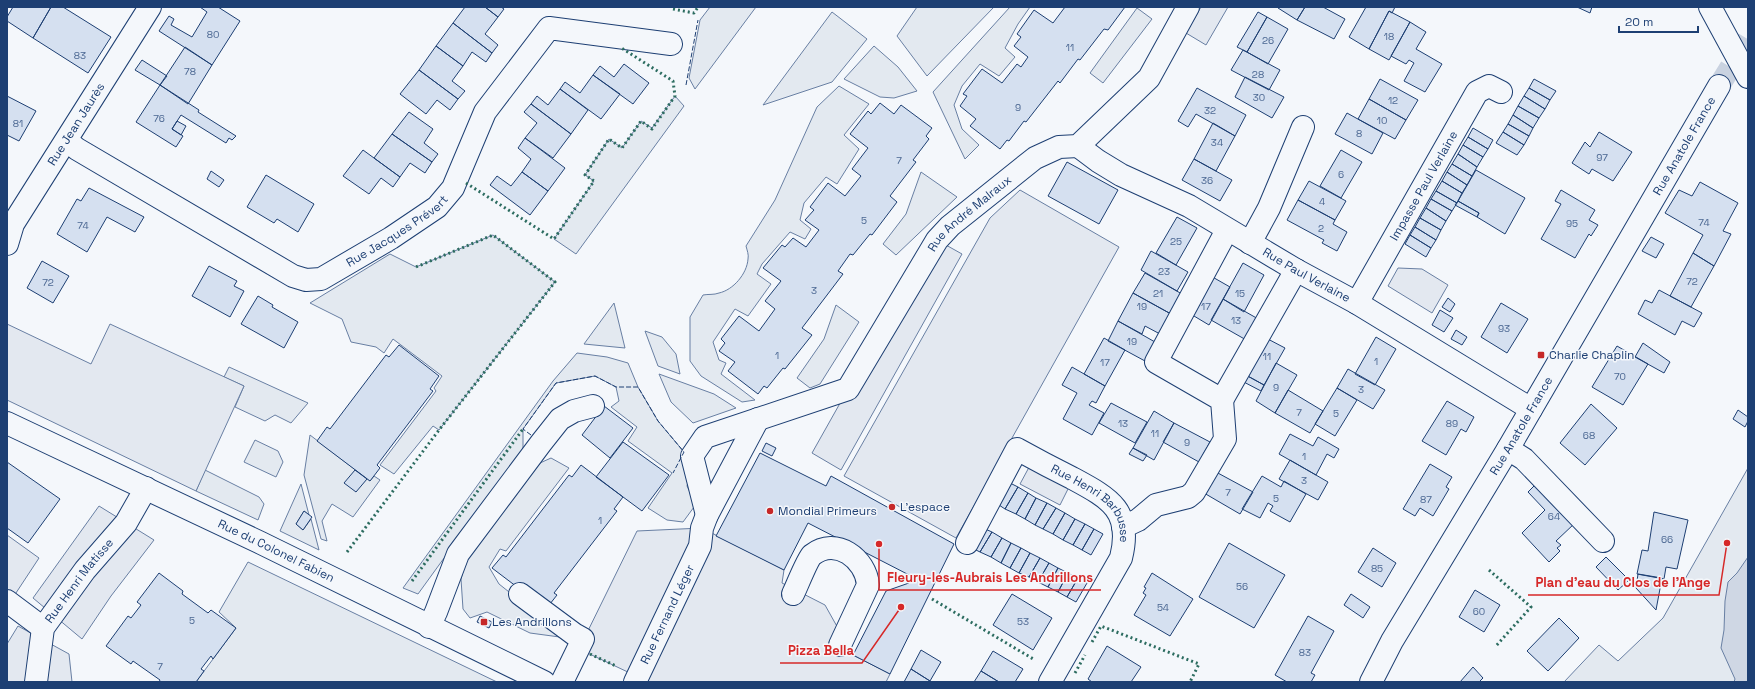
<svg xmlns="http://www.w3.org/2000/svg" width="1755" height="689" viewBox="0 0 1755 689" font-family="'Space Grotesk',sans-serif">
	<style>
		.green { fill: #e3e9f0; stroke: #687fa3 }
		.parking { fill: #e3e8f0; stroke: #687fa3 }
		.water { fill: #cfd7e4; stroke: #687fa3 }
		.building { fill: #d5e0f0; stroke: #1d3f73 }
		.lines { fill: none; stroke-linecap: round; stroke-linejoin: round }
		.minor-tunnel { stroke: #c9d2e0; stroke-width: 22; stroke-dasharray: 22 11; stroke-linecap: butt }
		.minor-casing { stroke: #1d3f73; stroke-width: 24 }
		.major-casing { stroke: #1d3f73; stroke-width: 24 }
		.minor { stroke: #f4f7fb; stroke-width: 22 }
		.major { stroke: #f4f7fb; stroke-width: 22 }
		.hedge { stroke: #2c6c60; stroke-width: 3; stroke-dasharray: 2 3; stroke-linecap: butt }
		.fence { stroke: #1d3f73; stroke-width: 1; stroke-dasharray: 5 2; stroke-linecap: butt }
		.poi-dot { fill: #c62828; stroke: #f4f7fb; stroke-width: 1.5 }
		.labels { text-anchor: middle; stroke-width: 3; stroke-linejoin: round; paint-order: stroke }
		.number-label { font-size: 10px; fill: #4b6792 }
		.street-label { font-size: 12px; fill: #1d3f73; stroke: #f4f7fb }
		.poi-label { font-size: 12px; fill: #1d3f73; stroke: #f4f7fb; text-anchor: start }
		.leader { fill: none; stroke: #d62828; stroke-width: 1.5 }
		.callout-dot { fill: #d62828; stroke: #f4f7fb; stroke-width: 1.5 }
		.callout-label { font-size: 13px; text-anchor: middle; font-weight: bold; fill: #d62828; stroke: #f4f7fb; stroke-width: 3; stroke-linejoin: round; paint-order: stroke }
	</style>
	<rect width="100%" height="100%" fill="#f4f7fb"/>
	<path class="green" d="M710 7H756L695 89 689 78 700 20Z
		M917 7H994L927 76 897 36Z
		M1010 7H1030L1018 24 1005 48 1015 57 999 76 980 64 962 86 954 105 962 129 979 145 965 159 933 92Z
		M1137 8 1152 19 1103 83 1090 73Z
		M832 12 867 39 832 82 763 105Z
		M874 46 898 67 917 91 894 98 880 97 844 79Z
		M839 86 869 104 844 135 859 149 837 184 826 177 804 203 800 220 811 229 805 239 790 232 762 264 757 274 771 284 748 316 735 309 713 342 719 360 726 363 721 374 755 400 742 402 701 376 690 361V317L703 295C708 294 714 295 719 293 733 290 747 274 748 259 749 255 747 250 746 246L775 200 817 107Z
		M675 96 684 106 576 254 554 239 594 181 585 175 609 139 622 148 641 121 652 128Z
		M921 172 957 197 896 255 883 244 906 214Z
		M493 235 555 282 439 430 433 426 394 474 380 465 436 391 434 388 442 376 393 339 384 353 376 347 351 342 342 319 310 303 390 254 416 267Z
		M614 303 625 348 584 344Z
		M836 305 859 322 820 384 810 388 797 378 824 339Z
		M645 331 662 337 676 354 680 374 658 366Z
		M577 353 607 357 628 363 638 387 658 421 684 452 690 474 687 486 692 496 694 507 683 522 667 520 648 508 672 473 628 441 637 427 611 407 619 401 616 387 595 376 556 383 523 429V449L418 594 403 588 553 381Z
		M229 367 308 403 291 423 275 415 265 421 235 407 244 386 224 377Z
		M659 374 714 394 736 408 693 423 671 402Z
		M310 435 370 481 374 476 380 480 353 517 332 504 322 521 327 541 321 539 304 475Z
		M255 440 278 451 283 462 276 477 244 462Z
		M551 458 569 468 506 551 500 549 489 567 499 584 567 638 530 633 487 612 470 618 463 609 461 579 468 553 540 463Z
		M1748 468V682H1564L1599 645 1618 661 1663 618Z
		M205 470 259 497 264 504 258 520 196 491Z
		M301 484 309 515 304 511 296 524 303 530 311 519 319 550 280 531Z
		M248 562 497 682H196L236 628 219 612Z"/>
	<path class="parking" d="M1201 7H1228L1206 45 1186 33Z
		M1020 190 1119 247 956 538 844 476 990 218Z
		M937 240 962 254 841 470 812 453 848 389Z
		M1398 268 1422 269 1448 285 1432 313 1388 286Z
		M7 324 91 364 110 324 244 386 196 491 7 400Z
		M1034 458 1073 479 1060 505 1020 484Z
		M99 506 154 540 111 596 82 639 33 598Z
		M702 528 784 570 782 583 825 605 853 655 890 674 886 682H649L579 649 637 531Z
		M7 535 39 558 12 599 7 595Z
		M18 626 69 654 72 682H7V644Z"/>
	<path class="water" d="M1748 557V682H1734L1735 679 1721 648 1724 630 1725 601 1728 582 1737 573Z"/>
	<path class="building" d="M13 7H51L33 38 7 21V17Z
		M51 7H63L111 37 88 73 33 38Z
		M200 7H218L240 21 212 65 159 31 169 16 174 19 171 25 192 37 207 12Z
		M465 7H485L498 17 485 34 498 45 492 53 453 23Z
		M485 7H501L504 9 498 17Z
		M1065 7H1125L1108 30 1104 29 1080 60 1078 59 1060 83 1058 81 1026 122 1024 121 1009 141 1007 140 1000 149 970 126 976 119 960 106 967 96 963 94 982 69 1002 83 1017 64 1021 67 1028 57 1014 46 1021 37 1017 34 1034 10 1053 23Z
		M1279 7H1305L1297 20 1278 8Z
		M1305 7H1323L1345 19 1334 39 1297 20Z
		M1366 7H1395L1392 13 1389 11 1369 49 1349 37Z
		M1577 7H1592L1590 13Z
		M1389 11 1410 22 1389 60 1369 49Z
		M1258 12 1267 17 1247 52 1237 47Z
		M1267 17 1288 29 1268 64 1247 52Z
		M1410 22 1426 32 1416 49 1442 64 1425 92 1404 81 1414 63 1409 60 1406 64 1391 56Z
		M453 23 492 53 486 62 472 52 463 66 436 46Z
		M436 46 463 66 452 81 465 91 458 99 419 70Z
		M185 47 212 65 188 104 160 85Z
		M1243 50 1280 70 1269 90 1231 70Z
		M142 60 167 76 160 85 135 70Z
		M624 64 649 83 633 104 593 75 600 66 614 77Z
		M419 70 458 99 450 110 437 100 426 114 400 94Z
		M593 75 620 94 601 119 560 89 565 82 580 93Z
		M1245 77 1284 97 1272 118 1235 97Z
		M1380 79 1418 100 1406 120 1369 99Z
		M1534 79 1556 91 1550 100 1529 88Z
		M160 85 199 110 198 112 236 136 232 140 229 138 226 143 181 115 172 129 183 136 176 147 136 122Z
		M1197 88 1246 115 1235 136 1196 114 1188 127 1178 121Z
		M1529 88 1550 100 1545 109 1524 96Z
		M560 89 588 110 571 134 531 104 537 96 548 105Z
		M7 96 36 111 19 141 7 135Z
		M1524 96 1545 109 1539 118 1518 106Z
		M1369 99 1406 120 1395 139 1358 119Z
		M880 103 894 114 901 105 932 128 926 136 929 139 913 160 916 162 890 196 897 202 872 235 870 234 853 255 850 254 838 271 843 274 802 328 812 335 785 369 783 368 767 388 764 386 758 394 728 371 735 362 719 351 725 343 721 339 739 316 759 331 775 309 765 301 781 281 763 268 782 245 785 247 793 238 806 247 819 230 805 220 814 210 810 207 828 183 845 196 861 176 852 169 868 148 850 134 868 111 871 114Z
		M531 104 571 134 553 158 525 138 537 123 524 112Z
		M1518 106 1539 118 1533 128 1513 115Z
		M409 112 433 129 424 143 438 154 432 162 392 134Z
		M1347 113 1383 133 1372 154 1335 134Z
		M1513 115 1533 128 1529 136 1508 124Z
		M177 121 186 126 181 135 172 129Z
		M1213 123 1235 136 1216 171 1194 159Z
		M1508 124 1529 136 1524 145 1503 132Z
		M1473 128 1493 140 1488 149 1468 137Z
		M1503 132 1524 145 1517 155 1496 143Z
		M1599 132 1632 152 1613 181 1592 169 1589 174 1572 163 1585 142 1590 147Z
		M392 134 432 162 425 173 410 163 400 177 374 158Z
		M1468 137 1488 149 1483 157 1463 145Z
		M525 138 565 168 548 191 522 172 531 159 518 148Z
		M1463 145 1483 157 1477 167 1458 154Z
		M363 150 400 177 393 187 381 178 369 194 343 176Z
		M1341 150 1362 162 1341 198 1320 186Z
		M1458 154 1477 167 1472 176 1452 164Z
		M1194 159 1232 180 1220 201 1182 180Z
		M1067 162 1118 190 1099 224 1048 196Z
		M1452 164 1472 176 1467 185 1447 172Z
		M1476 170 1525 198 1505 234 1477 217 1479 213 1458 201Z
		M211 171 224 180 219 187 207 179Z
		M522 172 548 191 530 215 490 185 497 176 511 186Z
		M1447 172 1467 185 1462 193 1442 181Z
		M266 175 314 204 298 232 277 219 274 223 247 207Z
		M1309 181 1346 201 1335 220 1298 200Z
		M1442 181 1462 193 1457 203 1436 191Z
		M1700 182 1738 203 1723 231 1731 234 1714 266 1693 253 1703 235 1665 213 1679 190 1692 196Z
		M89 188 144 217 135 232 107 217 87 252 57 234 77 199 81 201Z
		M1561 190 1595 210 1589 220 1598 225 1591 236 1589 234 1575 258 1541 239 1561 204 1555 201Z
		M1436 191 1457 203 1452 211 1431 199Z
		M1431 199 1452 211 1446 221 1426 208Z
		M1298 200 1335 220 1333 224 1347 232 1337 251 1322 243 1324 240 1287 220Z
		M1458 201 1479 213 1477 217 1455 205Z
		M1426 208 1446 221 1441 230 1420 218Z
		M1177 217 1197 228 1176 265 1156 253Z
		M1420 218 1441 230 1436 240 1415 227Z
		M1415 227 1436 240 1431 248 1410 235Z
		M1410 235 1431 248 1426 257 1405 244Z
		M1651 237 1664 244 1656 258 1642 251Z
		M1151 251 1188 272 1177 291 1141 270Z
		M1693 253 1714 266 1691 307 1670 296Z
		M42 261 69 276 53 303 27 288Z
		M1243 263 1264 275 1244 312 1223 299Z
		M209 266 237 281 234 286 244 291 230 317 192 296Z
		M1145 273 1182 294 1171 314 1133 293Z
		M1209 275 1230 287 1209 325 1189 313Z
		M1659 290 1702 313 1694 327 1682 321 1675 335 1638 314 1645 300 1652 303Z
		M1133 293 1171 314 1160 334 1145 326 1142 334 1118 321Z
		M258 296 273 305 272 307 298 322 284 348 241 324Z
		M1448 298 1455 304 1450 312 1442 307Z
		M1223 299 1260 320 1248 341 1211 320Z
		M1501 303 1528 319 1507 353 1481 337Z
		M1440 310 1453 318 1444 332 1432 325Z
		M1118 321 1155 342 1145 361 1108 341Z
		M1456 330 1467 337 1462 345 1451 339Z
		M1264 337 1285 348 1264 385 1244 374Z
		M1376 337 1396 349 1375 385 1355 374Z
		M1104 338 1125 350 1105 386 1084 374Z
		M1643 343 1670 362 1664 373 1635 357Z
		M399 345 439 376 430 389 433 391 377 465 380 468 370 481 317 441 327 427 330 429 386 355 389 357Z
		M1617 346 1648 364 1623 405 1592 387Z
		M1276 363 1297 375 1275 413 1256 401Z
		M1072 367 1105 386 1096 403 1092 401 1089 405 1104 413 1092 435 1063 419 1077 393 1062 385Z
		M1348 369 1385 390 1373 409 1337 388Z
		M1244 374 1264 385 1261 391 1240 380Z
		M1337 388 1357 400 1335 436 1315 424Z
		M1288 390 1323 411 1310 433 1275 413Z
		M1447 401 1474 417 1466 432 1461 429 1446 455 1422 441Z
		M1111 403 1147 422 1135 443 1099 423Z
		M1591 404 1617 428 1585 465 1560 443Z
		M604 406 633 428 610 458 582 435Z
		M1738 410 1748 417V421L1745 427 1733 419Z
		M1154 411 1174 423 1154 460 1133 448Z
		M1174 423 1210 442 1199 462 1163 442Z
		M1290 434 1313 446 1318 437 1339 449 1334 458 1327 454 1316 475 1279 454Z
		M623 442 669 475 642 511 596 477Z
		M766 443 776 448 772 456 762 451Z
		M1133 448 1147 455 1143 461 1129 454Z
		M760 453 826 486 831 476 954 544 890 674 853 655 886 591 909 583 913 577 808 523 784 570 716 536Z
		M1290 460 1328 482 1318 500 1279 479Z
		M7 462 60 499 28 543 7 528Z
		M1430 464 1452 477 1446 487 1449 489 1433 516 1420 508 1415 516 1403 509Z
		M581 465 623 497 614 509 617 511 554 593 557 595 546 609 492 568 503 555 506 557 569 475 572 477Z
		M355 470 367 479 356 492 344 483Z
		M1216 472 1253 492 1240 514 1204 493Z
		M1262 476 1281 487 1284 481 1306 494 1290 522 1270 511 1273 506 1268 503 1260 518 1242 509Z
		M1008 482 1018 487 1005 509 996 503Z
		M1537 483 1575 523 1556 541 1561 545 1557 548 1560 551 1549 562 1522 533 1545 510 1528 492Z
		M1018 487 1028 493 1016 514 1005 509Z
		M1028 493 1036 498 1025 519 1016 514Z
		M1036 498 1047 503 1035 525 1025 519Z
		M1047 503 1056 508 1043 529 1035 525Z
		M1056 508 1065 513 1053 534 1043 529Z
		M304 511 312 517 303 530 296 524Z
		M1654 512 1688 520 1677 569 1666 567 1664 579 1637 574 1642 550 1648 551Z
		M1065 513 1075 519 1063 540 1053 534Z
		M1075 519 1085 524 1073 545 1063 540Z
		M1085 524 1094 529 1082 550 1073 545Z
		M983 528 992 532 980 552 972 548Z
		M1094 529 1103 534 1091 555 1082 550Z
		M992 532 1002 538 991 557 980 552Z
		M1002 538 1011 543 1001 563 991 557Z
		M1011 543 1021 548 1010 568 1001 563Z
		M1229 543 1285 575 1254 628 1199 597Z
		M1021 548 1030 553 1019 573 1010 568Z
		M1373 548 1396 563 1382 587 1358 572Z
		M1030 553 1040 558 1029 577 1019 573Z
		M1606 557 1629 580 1618 590 1596 567Z
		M1040 558 1049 563 1038 582 1029 577Z
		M1049 563 1058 568 1048 587 1038 582Z
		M1058 568 1068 573 1058 592 1048 587Z
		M159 573 183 591 182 594 208 613 211 610 236 628 213 659 211 656 201 669 204 671 196 682H159L160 680 133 661 131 664 106 646 128 616 131 618 141 605 137 602Z
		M1068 573 1078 578 1067 597 1058 592Z
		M1152 573 1193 599 1170 636 1134 615 1146 595 1143 593 1146 588 1144 587Z
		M1638 574 1662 578 1656 610 1636 588Z
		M1078 578 1087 583 1076 602 1067 597Z
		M1475 590 1500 605 1484 632 1459 617Z
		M1012 594 1052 618 1033 650 993 625Z
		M1351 594 1370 607 1363 618 1344 605Z
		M480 616 492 622 489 628 477 622Z
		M1308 616 1334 631 1311 673 1315 675 1311 682H1287L1275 675Z
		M1559 618 1579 638 1548 671 1527 651Z
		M1107 646 1141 667 1131 682H1092L1088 679Z
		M921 650 941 662 930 681 911 669Z
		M993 651 1023 669 1015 682H999L981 671Z
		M1473 667 1483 678 1479 682H1460Z
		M911 669 930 681V682H904Z
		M981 671 999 682H974Z"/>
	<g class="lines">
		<path class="minor-tunnel" d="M1719 86 1748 39"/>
		<defs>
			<g id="minor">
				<path id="s1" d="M67 141 77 149 293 276 306 280 321 279 391 238 437 207 453 188 485 112 549 28 671 44"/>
				<path id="s2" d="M1078 146 1098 161 1121 175 1189 206 1296 270 1357 303 1531 409"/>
				<path d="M1250 243 1269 208 1303 127"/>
				<path id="s3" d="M7 244 13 224 150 7"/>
				<path id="s4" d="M1357 303 1477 92 1489 86 1501 92"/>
				<path d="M1222 400 1296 270"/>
				<path id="s5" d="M7 423 261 543 544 682"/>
				<path d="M1508 449 1524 459 1603 541"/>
				<path id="s6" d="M707 515 692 456 705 437 848 389 937 240 950 226 1035 158 1059 147 1078 146 1149 78 1188 7"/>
				<path d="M1123 527 1138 520 1156 505 1188 497 1194 492 1225 439 1222 400 1156 362 1227 230"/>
				<path id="s7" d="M967 543 1017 449C1035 459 1054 469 1072 478 1109 498 1133 510 1121 558L1050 682"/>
				<path d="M520 594 574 634 583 639 562 682"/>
				<path d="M793 594C797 586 807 560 812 555 836 536 866 559 868 585L840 645"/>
				<path d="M7 601 43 628"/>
				<path d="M429 627 436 612 458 554 541 443 560 419 574 411 593 406"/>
				<path id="s8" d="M36 682 43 628 85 570 126 523 146 488"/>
				<path id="s9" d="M635 682 700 546 702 528 707 515 758 419"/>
				<path id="s10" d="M1371 682 1392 641 1508 449 1719 86"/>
			</g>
			<path id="major" d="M1710 7 1748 77"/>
		</defs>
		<use href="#minor" class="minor-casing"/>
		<use href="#major" class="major-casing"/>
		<use href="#minor" class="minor"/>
		<use href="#major" class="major"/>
		<path class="hedge" d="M673 9 694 13 698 7
			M466 183 554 239 594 181 585 175 609 139 622 148 641 121 652 129 675 96 673 81 620 47
			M347 552 439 430 555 282 493 235 416 267
			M1489 570 1531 607 1495 647
			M412 581 523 429
			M932 599 1035 660
			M1092 642 1101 626 1199 664 1190 682
			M590 654 616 666
			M1075 673 1085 655"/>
		<path class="fence" d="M686 85 698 20
			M531 435 523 429 556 383 595 376 616 387H638L658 421 684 452 673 473"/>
	</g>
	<g class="poi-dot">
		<rect x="1537" y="351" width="8" height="8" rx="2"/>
		<circle cx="892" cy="507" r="4"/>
		<circle cx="770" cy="511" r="4"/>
		<rect x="480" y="618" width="8" height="8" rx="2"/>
	</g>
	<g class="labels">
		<g class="number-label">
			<text x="213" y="38">80</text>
			<text x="1389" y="40">18</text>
			<text x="1268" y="44">26</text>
			<text x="1070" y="51">11</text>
			<text x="80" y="59">83</text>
			<text x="190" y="75">78</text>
			<text x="1258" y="78">28</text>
			<text x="1259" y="101">30</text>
			<text x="1393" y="104">12</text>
			<text x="1018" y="111">9</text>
			<text x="1210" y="114">32</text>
			<text x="159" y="122">76</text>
			<text x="1382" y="124">10</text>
			<text x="18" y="127">81</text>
			<text x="1359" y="137">8</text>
			<text x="1217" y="146">34</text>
			<text x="1602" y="161">97</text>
			<text x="899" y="164">7</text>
			<text x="1341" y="178">6</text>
			<text x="1207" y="184">36</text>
			<text x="1322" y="205">4</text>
			<text x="864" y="224">5</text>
			<text x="1704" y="226">74</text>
			<text x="1572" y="227">95</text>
			<text x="83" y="229">74</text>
			<text x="1321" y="232">2</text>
			<text x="1176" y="245">25</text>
			<text x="1164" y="275">23</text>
			<text x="1692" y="285">72</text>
			<text x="48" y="286">72</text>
			<text x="814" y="294">3</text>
			<text x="1158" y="297">21</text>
			<text x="1240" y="297">15</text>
			<text x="1142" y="310">19</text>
			<text x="1206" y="310">17</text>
			<text x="1236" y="324">13</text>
			<text x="1504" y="332">93</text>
			<text x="1132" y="345">19</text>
			<text x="777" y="359">1</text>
			<text x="1267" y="360">11</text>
			<text x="1376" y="365">1</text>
			<text x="1105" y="366">17</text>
			<text x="1620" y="380">70</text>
			<text x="1276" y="391">9</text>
			<text x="1361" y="393">3</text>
			<text x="1299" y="416">7</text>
			<text x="1336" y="417">5</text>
			<text x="1123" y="427">13</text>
			<text x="1452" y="427">89</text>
			<text x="1155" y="437">11</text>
			<text x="1589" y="439">68</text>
			<text x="1187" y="446">9</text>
			<text x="1304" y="460">1</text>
			<text x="1304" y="484">3</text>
			<text x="1228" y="496">7</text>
			<text x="1276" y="502">5</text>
			<text x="1426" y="503">87</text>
			<text x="1554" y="520">64</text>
			<text x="600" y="524">1</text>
			<text x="1667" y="543">66</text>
			<text x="1377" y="572">85</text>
			<text x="1242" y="590">56</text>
			<text x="1163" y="611">54</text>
			<text x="1479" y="615">60</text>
			<text x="192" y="624">5</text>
			<text x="1023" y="625">53</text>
			<text x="1305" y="656">83</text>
			<text x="160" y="670">7</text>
		</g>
		<g class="street-label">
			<text dy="4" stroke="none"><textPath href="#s3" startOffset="139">Rue Jean Jaurès</textPath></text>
			<text dy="4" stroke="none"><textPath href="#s10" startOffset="621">Rue Anatole France</textPath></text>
			<text dy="4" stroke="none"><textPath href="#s4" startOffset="135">Impasse Paul Verlaine</textPath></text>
			<text dy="4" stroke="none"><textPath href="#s6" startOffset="450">Rue André Malraux</textPath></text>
			<text dy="4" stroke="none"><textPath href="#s1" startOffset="382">Rue Jacques Prévert</textPath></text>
			<text dy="4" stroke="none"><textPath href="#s2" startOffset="263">Rue Paul Verlaine</textPath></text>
			<text dy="4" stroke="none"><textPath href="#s10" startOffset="297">Rue Anatole France</textPath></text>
			<text dy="4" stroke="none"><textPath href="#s7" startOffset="202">Rue Henri Barbusse</textPath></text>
			<text dy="4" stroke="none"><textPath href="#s5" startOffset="298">Rue du Colonel Fabien</textPath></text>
			<text dy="4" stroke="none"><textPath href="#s8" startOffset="114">Rue Henri Matisse</textPath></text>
			<text dy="4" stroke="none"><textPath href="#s9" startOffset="75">Rue Fernand Léger</textPath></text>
		</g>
		<g class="poi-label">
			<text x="1549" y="359">Charlie Chaplin</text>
			<text x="900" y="511">L’espace</text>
			<text x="778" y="515">Mondial Primeurs</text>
			<text x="492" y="626">Les Andrillons</text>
		</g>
	</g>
	<path class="leader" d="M879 544L879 590H1101M1727 543L1719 595H1528M901 607L862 663H780"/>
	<g class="callout-dot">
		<circle cx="879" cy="544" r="4"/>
		<circle cx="1727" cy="543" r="4"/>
		<circle cx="901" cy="607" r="4"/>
	</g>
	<g class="callout-label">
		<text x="990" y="582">Fleury-les-Aubrais Les Andrillons</text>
		<text x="1623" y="587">Plan d'eau du Clos de l'Ange</text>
		<text x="821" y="655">Pizza Bella</text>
	</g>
	<rect width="1755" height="689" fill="none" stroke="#1d3f73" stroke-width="16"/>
	<path d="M1619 26v6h79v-6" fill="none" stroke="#1d3f73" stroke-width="2"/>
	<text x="1625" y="26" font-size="12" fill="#1d3f73" stroke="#f4f7fb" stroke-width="3" paint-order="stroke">20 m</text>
</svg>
